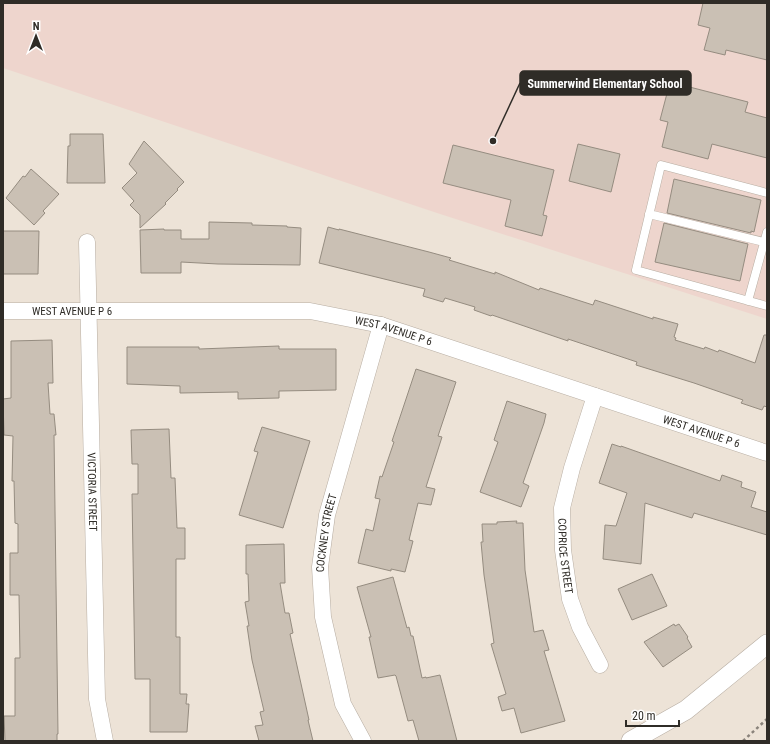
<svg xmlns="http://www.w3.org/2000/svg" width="770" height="744" viewBox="0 0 770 744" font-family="'Roboto Condensed',sans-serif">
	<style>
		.education { fill: #eed5cd }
		.building { fill: #cac0b4; stroke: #958c80 }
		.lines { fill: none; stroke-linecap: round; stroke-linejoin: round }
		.service-casing { stroke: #b7ada2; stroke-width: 9 }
		.minor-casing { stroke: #b7ada2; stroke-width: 17 }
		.tertiary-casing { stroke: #b7ada2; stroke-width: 20 }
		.path { stroke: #8a837b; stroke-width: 2.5; stroke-dasharray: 3 3; stroke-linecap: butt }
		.service { stroke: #fff; stroke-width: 8 }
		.minor { stroke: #fff; stroke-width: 16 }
		.tertiary { stroke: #fff; stroke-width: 19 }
		.labels { text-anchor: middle; stroke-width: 4; stroke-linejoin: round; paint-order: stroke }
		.street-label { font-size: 11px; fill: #2f2c27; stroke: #fff }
		.leader { fill: none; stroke: #2f2c27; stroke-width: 1.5 }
		.callout-dot { fill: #2f2c27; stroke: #fff; stroke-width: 1.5 }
		.callout { fill: #2f2c27; stroke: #2f2c27; stroke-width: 1.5 }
		.callout-label { font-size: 12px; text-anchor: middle; font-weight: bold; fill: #fff }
	</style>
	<rect width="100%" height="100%" fill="#ede3d7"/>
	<path class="education" d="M3 3H767V319L437 213 3 68Z"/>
	<path class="building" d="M703 3H767V60L726 50 725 55 704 50 710 28 698 25Z
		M670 82 748 102 745 112 767 118V158L712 144 708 159 662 147 668 122 660 120Z
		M70 134H103L105 183H67L68 146H70Z
		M144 141 184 182 177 189 178 190 165 203 166 204 140 228V215L130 205 134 201 122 188 137 173 129 164Z
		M578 144 620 154 611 192 569 181Z
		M453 145 554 170 543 215 547 216 542 236 505 226 511 200 443 183Z
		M31 169 59 194 43 211 45 213 34 225 6 198 23 176 25 177Z
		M674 179 761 200 754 232 751 231V233L667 213Z
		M209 222 252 223V225L287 226V227L301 228 300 265 218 264 181 262V273H141L140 230 164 229V230H181V239H209Z
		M664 223 748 244 740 281 655 262Z
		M328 227 339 230V229L429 252 451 258 449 260 495 274V272L539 290 540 288 593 305 595 300 653 319V317L678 324 674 337 676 338 675 340 704 349 705 347 718 352 719 350 755 363 764 335H767V407L764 406 762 410 741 403 743 400 694 383 636 365 637 362 568 339V341L492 315 491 316 474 310 475 307 445 298 443 302 423 296 425 289 319 263Z
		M3 231H39L38 274H3Z
		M52 340 53 383H48L50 414H54L56 435H54L58 734H57V741H5L4 716H15V658H20L19 595H10V553H18V524L15 523 14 481H12L13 436 4 435 3 399 11 398V341Z
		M279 346V349H336V390L279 391V398L238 399V392L180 393V386L127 384V347H199V349Z
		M416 369 456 382 438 436 442 437 426 487 435 489 431 505 418 503 409 540 413 541 405 572 391 569V571L358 563 366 529 373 531 380 499 375 498 380 476 382 477 394 442 392 441Z
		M507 401 546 414 544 423 523 483 529 486 521 507 480 492 498 442 494 440Z
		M262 427 310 441 283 528 239 515 258 452 254 451Z
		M169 429 171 478H175L177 528H185V559H176V637H180V694H187L186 704H189L187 732H150V679H135L132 494H138V464H132L131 430Z
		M612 444 621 447V446L720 481 722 475 742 482 741 487 756 492 751 507 767 512V535L694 513 692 518 645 503 641 564 603 559 605 525 616 526 627 493 599 483Z
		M517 521 516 523H523L525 570 534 632 543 630 549 650 544 651 565 721 521 733 514 708 502 711 498 697 506 694 491 644 494 643 484 575 481 542H483L482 524H497V522Z
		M284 544 285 583H280L285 613H289L293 633 290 634 309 720H308L313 741H259L255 726 263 725 260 712 264 711 252 660 247 626H249L245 602 249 601 248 574H246V545Z
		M652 574 667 606 632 620 618 589Z
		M393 577 407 628 409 627 411 636H413L422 678 426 677V678L440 675 457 741H419L413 720 408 721 396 676 395 675 378 678 369 637H371L357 587Z
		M674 624 675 626 679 624 688 637 687 638 692 647 663 667 644 642Z"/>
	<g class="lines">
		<defs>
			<path id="service" d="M767 193 661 165 636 270 767 306
				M649 214 764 242
				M748 301 767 232"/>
			<g id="minor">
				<path id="s1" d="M87 242 97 699 105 741"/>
				<path id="s2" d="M3 311H310L381 325 767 453"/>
				<path id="s3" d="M595 396 572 468 562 508 563 550 570 599 580 627 600 665"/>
				<path id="s4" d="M363 741 343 704 323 617 320 567 327 515 381 325"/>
			</g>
			<path id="tertiary" d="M631 741 686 710 767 644"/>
		</defs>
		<use href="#service" class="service-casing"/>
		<use href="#minor" class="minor-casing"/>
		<use href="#tertiary" class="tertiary-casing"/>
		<path class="path" d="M743 741 767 719"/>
		<use href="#service" class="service"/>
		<use href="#minor" class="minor"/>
		<use href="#tertiary" class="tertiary"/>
	</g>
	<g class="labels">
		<g class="street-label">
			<text dy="4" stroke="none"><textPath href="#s2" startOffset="69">WEST AVENUE P 6</textPath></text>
			<text dy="4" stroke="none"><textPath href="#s2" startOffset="393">WEST AVENUE P 6</textPath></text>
			<text dy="4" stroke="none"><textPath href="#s2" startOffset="717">WEST AVENUE P 6</textPath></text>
			<text dy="4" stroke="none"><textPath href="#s1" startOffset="250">VICTORIA STREET</textPath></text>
			<text dy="4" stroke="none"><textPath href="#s4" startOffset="216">COCKNEY STREET</textPath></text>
			<text dy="4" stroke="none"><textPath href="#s3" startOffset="165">COPRICE STREET</textPath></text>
		</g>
	</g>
	<path class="leader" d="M493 141L520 83"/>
	<circle class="callout-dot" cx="493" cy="141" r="4"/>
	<rect class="callout" x="520" y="71" width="171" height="24" rx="4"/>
	<g class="callout-label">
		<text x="605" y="88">Summerwind Elementary School</text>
	</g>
	<rect width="770" height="744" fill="none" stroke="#2f2c27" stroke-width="8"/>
	<g transform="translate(36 36)" stroke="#ffffff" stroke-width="3" paint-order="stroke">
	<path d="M0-3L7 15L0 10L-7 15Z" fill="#2f2c27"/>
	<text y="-6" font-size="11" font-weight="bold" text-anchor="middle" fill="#2f2c27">N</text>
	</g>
	<path d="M626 720v6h53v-6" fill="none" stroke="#2f2c27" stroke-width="2"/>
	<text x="632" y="720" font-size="12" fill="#2f2c27" stroke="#ffffff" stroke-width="3" paint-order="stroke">20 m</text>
</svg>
